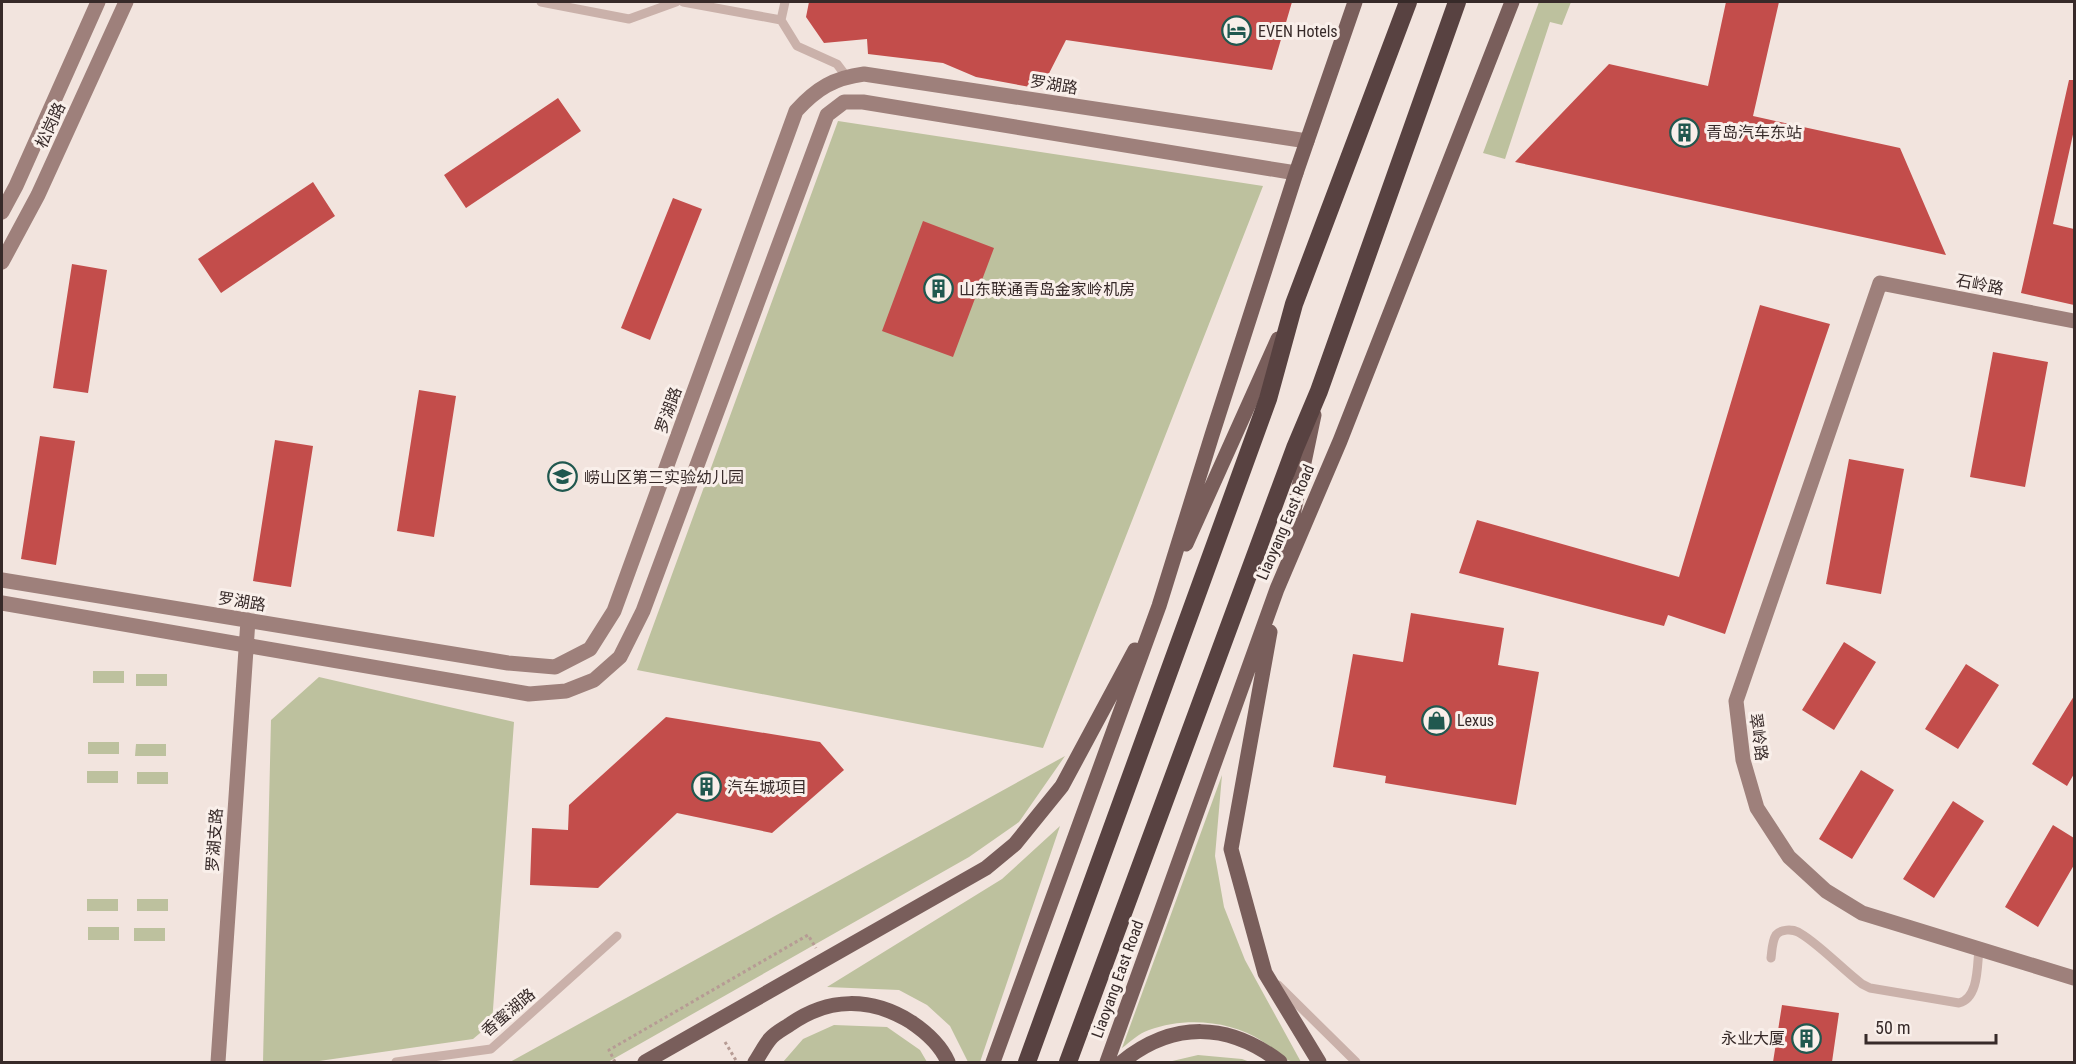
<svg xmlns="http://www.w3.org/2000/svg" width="2076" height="1064" viewBox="0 0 2076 1064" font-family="'Roboto Condensed','Noto Sans SC',sans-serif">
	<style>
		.green { fill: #bdc19e }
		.building { fill: #c34d4b }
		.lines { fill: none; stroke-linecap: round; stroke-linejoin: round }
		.path { stroke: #b69b94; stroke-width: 3; stroke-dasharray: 3 3; stroke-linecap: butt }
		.lane { stroke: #cab1aa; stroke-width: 9 }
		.secondary { stroke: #9e807b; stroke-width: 15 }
		.primary { stroke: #795e5b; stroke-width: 15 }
		.highway { stroke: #584241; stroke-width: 18 }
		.labels { text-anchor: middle; stroke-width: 6; stroke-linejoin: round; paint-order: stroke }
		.poi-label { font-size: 16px; fill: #372a29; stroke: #f9efea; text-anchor: start }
		.street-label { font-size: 16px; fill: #372a29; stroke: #f9efea }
	</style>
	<rect width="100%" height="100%" fill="#f2e4de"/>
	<path class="green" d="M1539 2H1571L1562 25 1550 22 1505 159 1483 153Z
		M838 121 1263 186 1043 748 637 670Z
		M93 671H124V683H93Z
		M136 674H167V686H136Z
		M319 677 514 722 492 1023 473 1039 312 1062H263L271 720Z
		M88 742H119V754H88Z
		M136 744H166V756H135Z
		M1065 756 1019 822 969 857 608 1062H510Z
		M87 771H118V783H87Z
		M137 772H168V784H137Z
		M1222 775 1215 856 1224 907 1245 960 1301 1062C1278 1062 1279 1052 1262 1041 1230 1020 1184 1017 1149 1030 1139 1033 1130 1042 1122 1048Z
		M1060 826 980 1062H968L950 1026 927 1005 899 990 827 987 1002 879Z
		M87 899H118V911H87Z
		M137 899H168V911H137Z
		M88 927H119V940H88Z
		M134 928H165V941H134Z
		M834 1025 887 1027 920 1050 927 1062H783L803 1039Z
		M1198 1055 1242 1059 1250 1062H1168Z"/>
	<path class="building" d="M809 2H1292L1272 70 1066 40 1041 89 976 77 943 63 868 54 867 39 824 43 806 17Z
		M1726 2H1779L1753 116 1900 148 1946 255 1515 162 1609 64 1708 86Z
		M2069 80H2074V130L2053 224 2074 229V305L2021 293Z
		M558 98 581 131 466 208 444 175Z
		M313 182 335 216 221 293 198 259Z
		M673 198 702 209 650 340 621 328Z
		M923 221 994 248 953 357 882 331Z
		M72 264 107 270 88 393 53 388Z
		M1760 305 1830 324 1725 634 1668 615 1664 626 1459 573 1477 520 1679 577Z
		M1993 352 2048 362 2025 487 1970 477Z
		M419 390 456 396 434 537 397 531Z
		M40 436 75 441 56 565 21 559Z
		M275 440 313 446 291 587 253 581Z
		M1849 459 1904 469 1881 594 1826 584Z
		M1411 613 1504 628 1498 665 1539 672 1516 805 1385 783 1386 776 1333 767 1353 654 1403 662Z
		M1844 642 1876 662 1834 730 1802 710Z
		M1966 664 1999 685 1958 749 1925 729Z
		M2074 696V774L2067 786 2032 764Z
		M666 717 820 742 844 770 772 833 677 813 598 888 530 885 532 828 568 830 569 805Z
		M1861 770 1894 790 1852 859 1819 839Z
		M1953 801 1984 821 1934 898 1903 879Z
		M2053 825 2074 838V865L2038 927 2005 907Z
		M1782 1005 1839 1013 1832 1062H1773Z"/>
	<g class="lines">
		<path class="path" d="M725 1042 737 1062
			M615 1062 609 1050 808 935 816 948"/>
		<path class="lane" d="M541 2 629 19 676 2
			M683 2 781 20
			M785 2 781 20 797 46 837 64 846 76
			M1771 958C1772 951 1772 941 1776 935 1781 929 1792 929 1798 932 1817 942 1843 970 1862 984L1870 988 1959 1003C1979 998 1977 965 1979 949
			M1278 985 1356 1062
			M396 1062 491 1049 617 936"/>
		<path class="secondary" d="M2 212 16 186 98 2
			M2 262 38 195 126 2
			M2074 321 1880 283 1736 701 1743 760 1757 808 1789 857 1826 891 1862 913 2074 978
			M2 580 508 663 555 667 590 649 614 611 796 111C817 88 834 78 864 74L1307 141
			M2 603 529 694 566 691 594 680 620 657 643 611 827 115 844 102H863L1296 173
			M218 1062 248 620"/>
		<path class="primary" d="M1186 544 1278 339
			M1285 553 1314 415
			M1270 632 1231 849 1265 973 1319 1062
			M645 1062 986 868 1015 844 1062 786 1135 650
			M755 1062C760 1055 764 1046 770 1039 775 1033 783 1029 789 1025 828 997 871 997 911 1022 926 1032 941 1046 948 1062
			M993 1062 1159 606 1212 435 1296 173 1355 2
			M1107 1062 1277 589 1340 441 1512 2
			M1122 1062C1173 1021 1228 1022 1280 1062"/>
		<path class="highway" d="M1027 1062 1268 399 1294 304 1408 2
			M1068 1062 1295 448 1319 391 1457 2"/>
	</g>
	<defs>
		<symbol id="hotel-ring" viewBox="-11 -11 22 22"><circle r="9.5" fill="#f9efea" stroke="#20584f" stroke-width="1.5"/><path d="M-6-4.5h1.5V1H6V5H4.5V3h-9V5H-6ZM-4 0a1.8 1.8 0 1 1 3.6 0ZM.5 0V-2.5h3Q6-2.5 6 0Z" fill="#20584f"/></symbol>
		<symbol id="building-ring" viewBox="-11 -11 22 22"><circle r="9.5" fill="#f9efea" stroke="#20584f" stroke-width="1.5"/><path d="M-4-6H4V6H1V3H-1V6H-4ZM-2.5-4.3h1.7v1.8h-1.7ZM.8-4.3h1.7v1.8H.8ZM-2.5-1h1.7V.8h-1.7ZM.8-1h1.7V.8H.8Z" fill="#20584f"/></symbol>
		<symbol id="school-ring" viewBox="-11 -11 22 22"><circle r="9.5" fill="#f9efea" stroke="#20584f" stroke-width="1.5"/><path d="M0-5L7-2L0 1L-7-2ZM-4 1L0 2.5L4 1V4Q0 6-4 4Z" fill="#20584f"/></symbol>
		<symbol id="shop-ring" viewBox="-11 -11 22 22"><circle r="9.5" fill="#f9efea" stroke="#20584f" stroke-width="1.5"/><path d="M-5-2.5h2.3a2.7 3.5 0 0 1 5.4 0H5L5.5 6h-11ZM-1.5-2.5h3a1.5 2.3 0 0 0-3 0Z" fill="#20584f"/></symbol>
	</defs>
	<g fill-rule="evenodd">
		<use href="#hotel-ring" x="1220" y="14" width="33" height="33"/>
		<use href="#building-ring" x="1668" y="116" width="33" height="33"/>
		<use href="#building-ring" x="922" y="272" width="33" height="33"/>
		<use href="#school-ring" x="546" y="460" width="33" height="33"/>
		<use href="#shop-ring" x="1420" y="704" width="33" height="33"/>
		<use href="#building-ring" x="690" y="770" width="33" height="33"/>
		<use href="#building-ring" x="1790" y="1022" width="33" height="33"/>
	</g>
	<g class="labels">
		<g class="poi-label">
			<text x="1258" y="37">EVEN Hotels</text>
			<text x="1706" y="138">青岛汽车东站</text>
			<text x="959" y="295">山东联通青岛金家岭机房</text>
			<text x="584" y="483">崂山区第三实验幼儿园</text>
			<text x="1457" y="726">Lexus</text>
			<text x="727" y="793">汽车城项目</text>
			<text x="1785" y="1044" text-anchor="end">永业大厦</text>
		</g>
		<g class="street-label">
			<text transform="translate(1054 84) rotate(9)" y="6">罗湖路</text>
			<text transform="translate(50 125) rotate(-65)" y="6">松岗路</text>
			<text transform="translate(1980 284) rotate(11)" y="6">石岭路</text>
			<text transform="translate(668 410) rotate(-70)" y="6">罗湖路</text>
			<text transform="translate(1285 522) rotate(-67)" y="6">Liaoyang East Road</text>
			<text transform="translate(242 601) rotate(9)" y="6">罗湖路</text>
			<text transform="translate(1759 737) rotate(82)" y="6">翠岭路</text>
			<text transform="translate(214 840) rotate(-86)" y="6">罗湖支路</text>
			<text transform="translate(1117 979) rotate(-70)" y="6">Liaoyang East Road</text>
			<text transform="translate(508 1012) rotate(-40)" y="6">香蜜湖路</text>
		</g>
	</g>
	<rect width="2076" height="1064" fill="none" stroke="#372a29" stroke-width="6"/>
	<path d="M1866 1034v9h130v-9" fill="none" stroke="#372a29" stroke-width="3"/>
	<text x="1875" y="1034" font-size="18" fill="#372a29" stroke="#f9efea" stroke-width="4.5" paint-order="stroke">50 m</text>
</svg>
